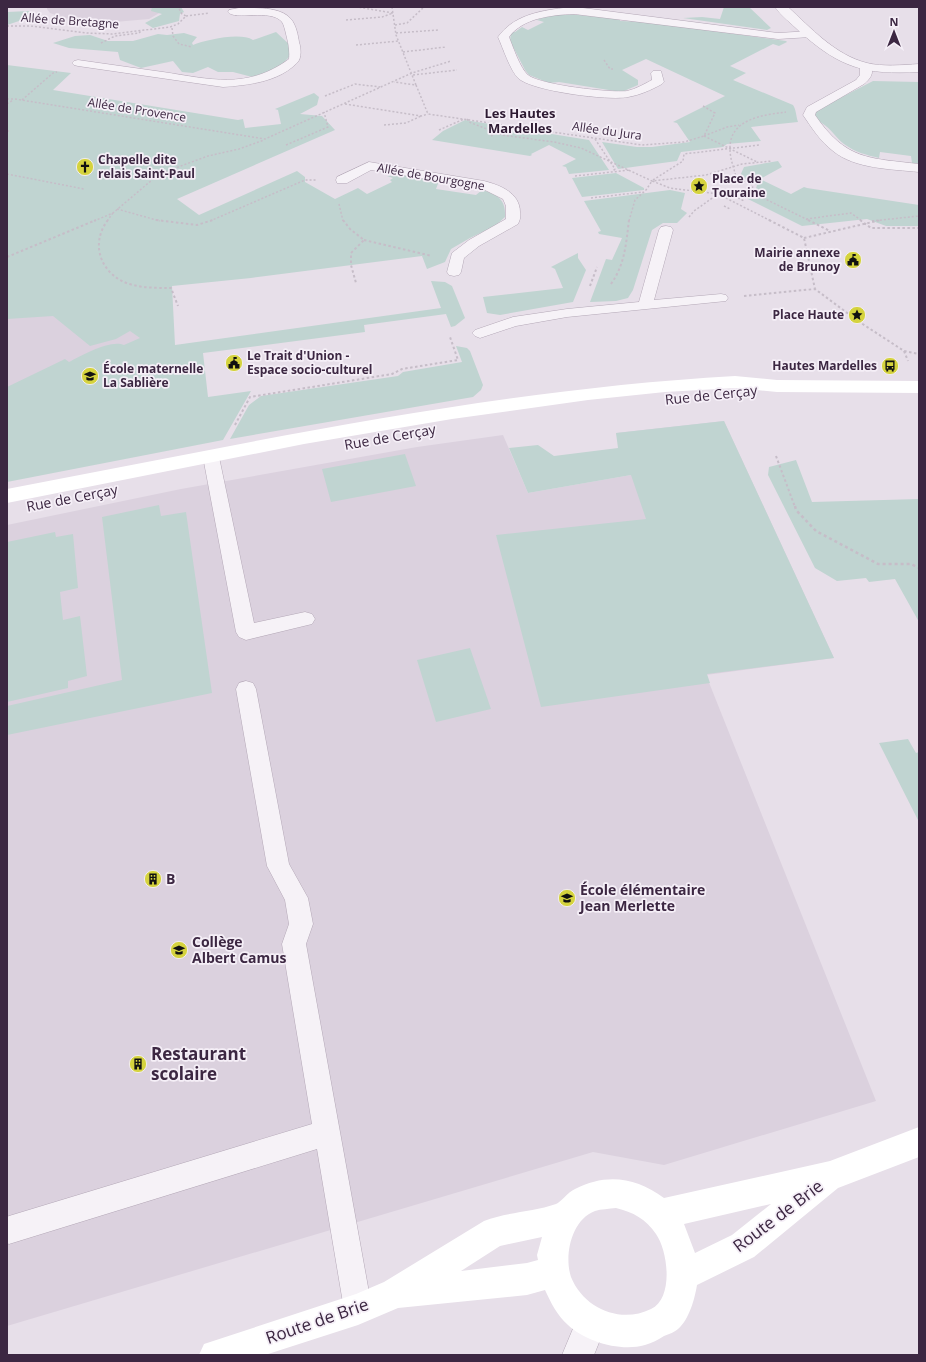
<svg xmlns="http://www.w3.org/2000/svg" width="926" height="1362" viewBox="0 0 926 1362" font-family="'Open Sans',sans-serif">
	<style>
		.built { fill: #dbd1de }
		.green { fill: #c0d4d1 }
		.lines { fill: none; stroke-linecap: round; stroke-linejoin: round }
		.lane-casing { stroke: #b4a8b7; stroke-width: 1 }
		.street-casing { stroke: #b4a8b7; stroke-width: 1 }
		.path-far2 { stroke: #c6bdc8; stroke-width: 1.5; stroke-dasharray: 2 2; stroke-linecap: butt }
		.path-far1 { stroke: #c6bdc8; stroke-width: 2; stroke-dasharray: 2.5 2.5; stroke-linecap: butt }
		.path { stroke: #c6bdc8; stroke-width: 2.5; stroke-dasharray: 3 3; stroke-linecap: butt }
		.lane { fill: #f6f2f7; fill-rule: evenodd }
		.street { fill: #f6f2f7; fill-rule: evenodd }
		.secondary { fill: #fff; fill-rule: evenodd }
		.labels { text-anchor: middle; stroke-width: 3.5; stroke-linejoin: round; paint-order: stroke }
		.far-street-label { font-size: 12px; fill: #3c2742; stroke: #f5eff7 }
		.far-poi-label { font-size: 12px; font-weight: bold; fill: #3c2742; stroke: #f5eff7; text-anchor: start }
		.far-neighbourhood-label { font-size: 13px; font-weight: bold; fill: #2d1a32; stroke: #f5eff7 }
		.street-label { font-size: 14px; fill: #3c2742; stroke: #f5eff7 }
		.poi-label { font-size: 14px; font-weight: bold; fill: #3c2742; stroke: #f5eff7; text-anchor: start }
		.near-poi-label { font-size: 17px; font-weight: bold; fill: #3c2742; stroke: #f5eff7; text-anchor: start }
		.near-street-label { font-size: 17px; fill: #3c2742; stroke: #f5eff7 }
	</style>
	<rect width="100%" height="100%" fill="#e7dfe9"/>
	<path class="built" d="M47 7H164L161 12 149 19 103 23 64 18 50 13 47 9Z
		M7 285 164 331 7 459Z
		M724 421 834 658 706 675 876 1101 664 1165 593 1152 7 1326V525L181 489 417 447 503 435 528 493 631 475 616 433Z"/>
	<path class="green" d="M152 7H181L184 12 180 14 179 21 153 28 145 23 162 14 151 11Z
		M724 7H749L771 28 767 30 683 18 702 17 720 19Z
		M29 11 34 16 7 25V12Z
		M568 14 620 19V21L649 22 786 41 787 42 779 46 773 44 730 66 746 73 733 80 793 105C796 109 796 116 798 122L751 127 761 141 727 144 723 147 681 152 677 161 618 169 602 142 637 147H652L690 142 677 123 673 122 725 96 646 59 622 70 638 80V85L624 91H615L559 82 549 83 529 75 525 70 510 41 511 32H515L522 27 528 30 544 22 537 20 547 16Z
		M276 32 291 46 289 57 279 68 256 78 233 72H218L208 67 193 73 182 72 173 61 141 68 120 60 118 52 69 48 53 43 75 36 90 35 108 41H133L158 34 167 35 184 33 197 37 192 43 193 45C206 40 240 32 253 40Z
		M7 65 71 73 53 90 238 120 243 119 245 128 281 124 278 110 275 109 314 93 319 97 317 105 300 114 322 116 335 130 177 199 199 215 297 171 305 177V182L335 199 358 188 367 194 392 182 390 180 393 178 387 176 404 175 439 181 436 189 476 195 482 190C498 194 506 200 505 217L495 226 470 238 451 249 445 262 427 269 422 256 251 278 172 286 175 345 441 308 431 281 445 282 452 286 465 318 455 326 451 327 446 314 364 325 365 332 203 353 208 397 251 391 223 440 7 482V387L65 359 69 362C82 355 111 339 124 345L140 338 130 331 116 339 90 346 53 316 7 319Z
		M873 81 919 82V164L912 163 911 156 880 152 879 158C866 155 855 152 844 144 835 137 828 124 817 121L813 112Z
		M465 120 589 140 609 170 569 174 566 167 562 166 576 159 549 145 531 154 532 155 530 156 432 140 443 131Z
		M778 161 782 167 760 179 791 194 804 187 807 188 919 205V226H886L867 219 802 226 742 196 748 193 755 192 757 185 740 176 744 167Z
		M616 173 644 188V190L582 197 572 178Z
		M670 190 685 193 681 209 687 213 677 223H663L652 230 633 290 628 298 616 301 590 302 606 259 612 260 622 238 599 234 598 232 601 231 584 201Z
		M578 253V258L586 270 573 302 500 315 487 313 483 297 563 288 555 269 551 267Z
		M456 346 467 348 470 351 483 385 481 390 473 397 230 439 249 405 261 396 398 376 403 372 462 362Z
		M724 421 834 658 707 674 710 683 541 707 496 535 646 519 631 475 528 493 509 448 538 445 554 456 618 448 616 433Z
		M405 454 416 486 331 502 322 469Z
		M796 460 812 502 919 499V622L895 579 869 582 866 578 837 581 815 568 768 475 769 467Z
		M159 505 161 516 186 512 212 693 7 735V706L122 680 102 517Z
		M55 532 56 537 73 534 78 588 60 592 63 620 80 616 87 676 68 681V688L7 702V542Z
		M470 648 491 709 436 722 417 660Z
		M908 739 916 753 919 752V822L879 743Z"/>
	<g class="lines">
		<defs>
			<path id="lane" d="M239 8C254 8 280 6 291 19 296 25 298 35 299 42 301 48 302 58 297 63 278 82 249 85 223 87L78 66 74 65 72 63 74 61 78 60C106 64 134 68 163 72 210 79 247 90 289 59 290 50 288 42 286 34 285 30 284 25 282 22 270 8 235 21 228 12L229 10Z
				M563 8H583L778 33 811 31 816 34 811 37 778 39 574 14C551 15 523 18 509 37 513 47 520 68 528 75 540 85 610 93 627 91 636 89 644 84 652 80L651 73 653 71H661L664 82 662 84C651 90 640 95 628 97 609 101 531 91 518 78 510 70 503 48 498 37 513 16 538 11 563 8Z
				M866 64 870 65C875 73 870 79 864 84L816 112 815 115C846 160 868 158 919 164V172C891 169 855 169 833 151 820 141 812 128 803 115L807 107 856 80 860 75V67L862 65Z
				M369 162 484 181C500 185 520 193 520 212 521 216 520 220 518 224L479 246 464 258 461 272 459 275 454 276 449 275 447 272 452 253 469 240 506 219V206L503 199 481 188 371 170 347 183H337L336 180 337 177Z
				M666 226 671 227 673 230 654 300 721 294 726 295 728 298 726 301 567 317 516 326 480 338 475 336 472 333 475 330 513 317 567 309 639 302 659 230 661 227Z
				M211 451 217 453 219 457 254 623 305 612 312 614 315 619 312 624 246 640 239 637 236 632 203 457 205 453Z
				M246 681 253 683 256 689 289 864 308 898 313 924 306 944 372 1309 368 1319 358 1323 348 1319 344 1309 317 1149 9 1244 7 1243V1217L9 1216 312 1124 282 944 289 924 285 900 267 866 236 689 239 683Z"/>
			<path id="street" d="M775 7H788C811 28 835 55 867 63 883 67 902 65 919 64V72C865 75 840 68 799 31 791 23 781 16 775 7Z
				M588 1314 599 1319 604 1330 594 1355H562L577 1319Z"/>
		</defs>
		<use href="#lane" class="lane-casing"/>
		<use href="#street" class="street-casing"/>
		<path class="path-far2" d="M392 7 396 35 416 85 394 82
			M186 16 209 13
			M346 20 382 17 393 13 357 7
			M395 25 407 23 424 7
			M7 26H30L87 33 112 34 170 27 178 24 186 16 182 14 178 7
			M172 28 173 36 179 44 192 47
			M396 33 438 30
			M101 43 115 36 139 33 141 31
			M356 45 399 41
			M403 52 446 47
			M604 60 610 69H613
			M413 75 457 70
			M416 85 428 114 642 145 684 142 704 136 715 113 703 106
			M325 96 355 84 380 87
			M7 99H15L265 139 412 73 451 61
			M22 100 53 73 57 72
			M7 104 13 100
			M345 104 421 116 428 114
			M467 119 469 122 502 135 554 142 581 148 652 181 706 175 742 164 772 161
			M384 125 406 123 421 116
			M439 130 464 119
			M7 131H10
			M491 136 510 126
			M704 136 757 162
			M704 136 727 127 739 125
			M595 139 615 169 613 171
			M286 145 328 127 324 112
			M7 174 84 189
			M575 176 630 170
			M653 180 683 161 684 154 759 145
			M750 191 752 190 753 185 736 177C734 168 730 159 730 149 729 119 763 115 786 112
			M591 198 643 192
			M738 198 744 201
			M339 204 343 221
			M724 206 730 209
			M117 209 160 221
			M689 217 694 211 718 194 749 191 806 219 851 213 862 221
			M806 219 810 221
			M94 221 113 213 159 174 208 156 239 149 264 140
			M107 221 113 213
			M210 221 305 180H317
			M629 221 635 200 646 190 652 181 670 188 718 194 771 221
			M872 221 919 216"/>
		<path class="path-far1" d="M108 220C88 246 103 278 133 285 145 288 159 288 171 288L178 306
			M156 220 197 225 213 220
			M343 220 350 229 364 240 351 253V265L356 283
			M769 220 804 238 815 289
			M808 220 830 231
			M860 220 871 228H919
			M804 238 881 220
			M364 240 432 256
			M7 257 96 220
			M611 284C625 264 626 244 629 220
			M590 286 597 267
			M744 296 815 289 858 321 904 351 919 354
			M904 351 908 361
			M235 425 250 397 392 374 402 369 458 360 450 337
			M776 456 795 507"/>
		<path class="path" d="M795 506 796 510 816 531 878 564H911L919 568"/>
		<use href="#lane" class="lane"/>
		<use href="#street" class="street"/>
		<path class="secondary" d="M735 376 777 380 919 381V393L777 392 735 388 665 392 588 400 452 419 304 444 7 503V489C248 443 489 390 735 376Z
			M919 1127V1157L838 1188 754 1257 697 1285C695 1298 689 1320 678 1329 675 1332 669 1334 664 1336 658 1340 652 1343 645 1345 621 1352 586 1342 568 1325 557 1315 551 1303 545 1290L527 1295 398 1308 358 1325 265 1355H199L204 1344 356 1294 384 1282 484 1221C507 1212 533 1212 556 1204 561 1202 568 1192 575 1189 606 1173 636 1177 664 1198L830 1161ZM771 1204 732 1235 695 1253 684 1224ZM616 1208C633 1212 646 1219 656 1234 668 1251 674 1298 651 1309 621 1324 584 1309 571 1277 564 1256 571 1220 595 1211 601 1209 609 1209 616 1208ZM542 1237 537 1255 538 1260 527 1263 461 1271 500 1246Z"/>
	</g>
	<defs>
		<symbol id="church-disc" viewBox="-11 -11 22 22"><circle r="9.5" fill="#d5d33e" stroke="#f5eff7"/><path d="M-1.2-6h2.4v3.5h3.3v2.4h-3.3V6h-2.4V-.1h-3.3v-2.4h3.3Z" fill="#111"/></symbol>
		<symbol id="sight-disc" viewBox="-11 -11 22 22"><circle r="9.5" fill="#d5d33e" stroke="#f5eff7"/><path d="M0-6L1.8-2.2L6-1.7L2.9 1.2L3.7 5.4L0 3.3L-3.7 5.4L-2.9 1.2L-6-1.7L-1.8-2.2Z" fill="#111"/></symbol>
		<symbol id="civic-disc" viewBox="-11 -11 22 22"><circle r="9.5" fill="#d5d33e" stroke="#f5eff7"/><path d="M-.6-6.5H3V-4.5H.6V-3L4-1V1h2V6H-6V1h2V-1L-.6-3ZM-1.2 2.5V6h2.4V2.5Z" fill="#111"/></symbol>
		<symbol id="bus-disc" viewBox="-11 -11 22 22"><circle r="9.5" fill="#d5d33e" stroke="#f5eff7"/><path d="M-5-6H5V4H4V6H2V4H-2V6H-4V4H-5ZM-3.5-4V0h7V-4ZM-3.5 1.2v1.5H-2V1.2ZM2 1.2v1.5H3.5V1.2Z" fill="#111"/></symbol>
		<symbol id="school-disc" viewBox="-11 -11 22 22"><circle r="9.5" fill="#d5d33e" stroke="#f5eff7"/><path d="M0-5L7-2L0 1L-7-2ZM-4 1L0 2.5L4 1V4Q0 6-4 4Z" fill="#111"/></symbol>
		<symbol id="building-disc" viewBox="-11 -11 22 22"><circle r="9.5" fill="#d5d33e" stroke="#f5eff7"/><path d="M-4-6H4V6H1V3H-1V6H-4ZM-2.5-4.3h1.7v1.8h-1.7ZM.8-4.3h1.7v1.8H.8ZM-2.5-1h1.7V.8h-1.7ZM.8-1h1.7V.8H.8Z" fill="#111"/></symbol>
	</defs>
	<g fill-rule="evenodd">
		<use href="#church-disc" x="75" y="157" width="20" height="20"/>
		<use href="#sight-disc" x="689" y="176" width="20" height="20"/>
		<use href="#civic-disc" x="843" y="250" width="20" height="20"/>
		<use href="#sight-disc" x="847" y="305" width="20" height="20"/>
		<use href="#civic-disc" x="224" y="353" width="20" height="20"/>
		<use href="#bus-disc" x="880" y="356" width="20" height="20"/>
		<use href="#school-disc" x="80" y="366" width="20" height="20"/>
		<use href="#building-disc" x="143" y="869" width="20" height="20"/>
		<use href="#school-disc" x="557" y="888" width="20" height="20"/>
		<use href="#school-disc" x="169" y="940" width="20" height="20"/>
		<use href="#building-disc" x="128" y="1054" width="20" height="20"/>
	</g>
	<g class="labels">
		<g class="far-street-label">
			<text transform="translate(70 21) rotate(4)" y="4">Allée de Bretagne</text>
			<text transform="translate(137 110) rotate(9)" y="4">Allée de Provence</text>
			<text transform="translate(607 131) rotate(8)" y="4">Allée du Jura</text>
			<text transform="translate(431 177) rotate(10)" y="4">Allée de Bourgogne</text>
		</g>
		<g class="far-poi-label">
			<text x="98" y="164">Chapelle dite<tspan x="98" dy="14">relais Saint-Paul</tspan></text>
			<text x="712" y="183">Place de<tspan x="712" dy="14">Touraine</tspan></text>
			<text x="840" y="257" text-anchor="end">Mairie annexe<tspan x="840" dy="14">de Brunoy</tspan></text>
			<text x="844" y="319" text-anchor="end">Place Haute</text>
			<text x="247" y="360">Le Trait d'Union -<tspan x="247" dy="14">Espace socio-culturel</tspan></text>
			<text x="877" y="370" text-anchor="end">Hautes Mardelles</text>
			<text x="103" y="373">École maternelle<tspan x="103" dy="14">La Sablière</tspan></text>
		</g>
		<g class="far-neighbourhood-label">
			<text x="520" y="118">Les Hautes<tspan x="520" dy="15">Mardelles</tspan></text>
		</g>
		<g class="street-label">
			<text transform="translate(711 395) rotate(-6)" y="5">Rue de Cerçay</text>
			<text transform="translate(390 437) rotate(-10)" y="5">Rue de Cerçay</text>
			<text transform="translate(72 498) rotate(-11)" y="5">Rue de Cerçay</text>
		</g>
		<g class="poi-label">
			<text x="166" y="884">B</text>
			<text x="580" y="895">École élémentaire<tspan x="580" dy="16">Jean Merlette</tspan></text>
			<text x="192" y="947">Collège<tspan x="192" dy="16">Albert Camus</tspan></text>
		</g>
		<g class="near-poi-label">
			<text x="151" y="1060">Restaurant<tspan x="151" dy="20">scolaire</tspan></text>
		</g>
		<g class="near-street-label">
			<text transform="translate(778 1216) rotate(-37)" y="6">Route de Brie</text>
			<text transform="translate(317 1321) rotate(-19)" y="6">Route de Brie</text>
		</g>
	</g>
	<rect width="926" height="1362" fill="none" stroke="#3c2742" stroke-width="16"/>
	<g transform="translate(894 32)" stroke="#f5eff7" stroke-width="3" paint-order="stroke">
	<path d="M0-3L7 15L0 10L-7 15Z" fill="#3c2742"/>
	<text y="-6" font-size="11" font-weight="bold" text-anchor="middle" fill="#3c2742">N</text>
	</g>
</svg>
